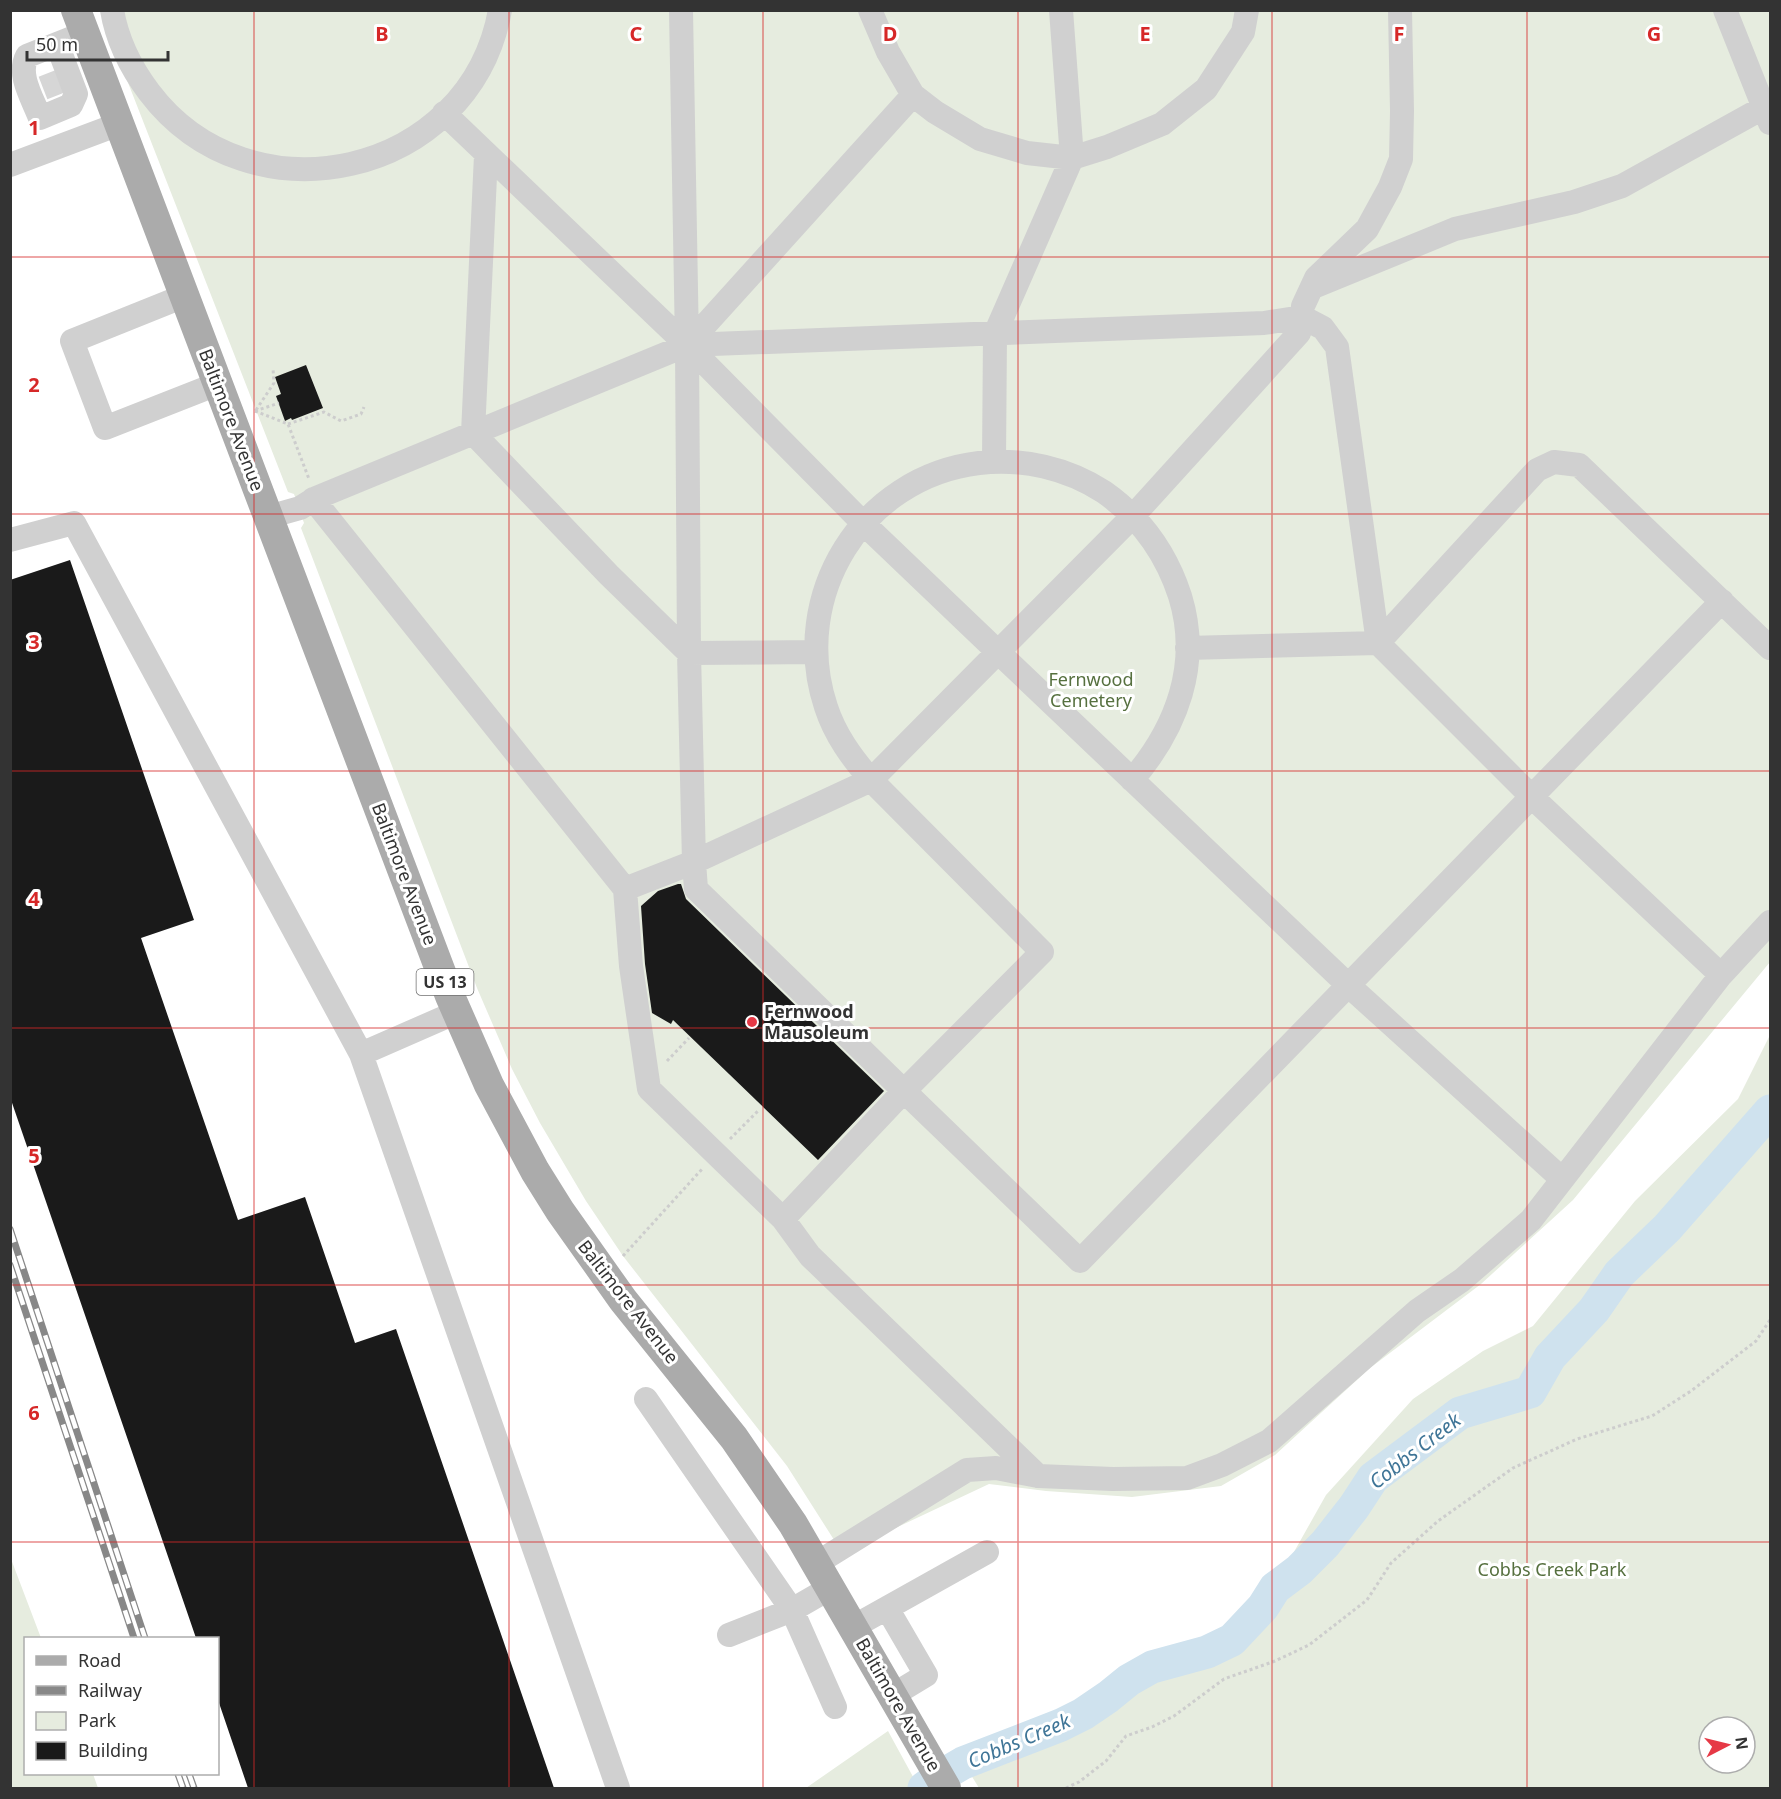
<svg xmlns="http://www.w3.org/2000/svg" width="1781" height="1799" viewBox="0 0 1781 1799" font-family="'Noto Sans',sans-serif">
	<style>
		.green { fill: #e6ecdf; fill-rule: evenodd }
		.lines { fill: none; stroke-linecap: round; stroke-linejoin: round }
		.river { stroke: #cfe2ee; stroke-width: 33 }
		.building { fill: #1a1a1a }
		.minor-tunnel { stroke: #d6d6d6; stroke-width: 24; stroke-dasharray: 24 12; stroke-linecap: butt }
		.path { stroke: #cdcdcd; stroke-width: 3; stroke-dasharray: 3 3; stroke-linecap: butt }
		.minor { stroke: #d0d0d0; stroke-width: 24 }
		.major { stroke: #ababab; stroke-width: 30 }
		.rail-casing { stroke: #888; stroke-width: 7 }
		.rail { stroke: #fff; stroke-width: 4.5; stroke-dasharray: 14; stroke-linecap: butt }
		.grid { fill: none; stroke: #d62828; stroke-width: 1.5; stroke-opacity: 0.55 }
		.poi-dot { fill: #e63946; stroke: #fff; stroke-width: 2 }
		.labels { text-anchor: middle; stroke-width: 6; stroke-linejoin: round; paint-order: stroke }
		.shield { fill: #fff; stroke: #707070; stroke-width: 1.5 }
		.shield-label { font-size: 16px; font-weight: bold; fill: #333 }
		.street-label { font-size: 18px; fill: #333; stroke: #fff }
		.park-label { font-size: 18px; fill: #56703f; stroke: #fff }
		.poi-label { font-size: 18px; font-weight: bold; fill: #333; stroke: #fff; text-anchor: start }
		.water-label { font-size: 20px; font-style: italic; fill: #3f7597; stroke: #fff }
		.grid-label { font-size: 20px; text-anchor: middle; font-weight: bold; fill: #d62828; stroke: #fff; stroke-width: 6; stroke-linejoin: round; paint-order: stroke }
	</style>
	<rect width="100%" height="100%" fill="#fff"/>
	<path class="green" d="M100 11H1770V962L1573 1200 1481 1284 1370 1368 1275 1455 1221 1486 1132 1497 1046 1491 989 1484 870 1540 836 1543 787 1466 623 1256 586 1201 540 1123 512 1069 477 988 301 528 304 523 294 494 288 492Z
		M1770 1035V1788H979L963 1762 1060 1725 1083 1714 1108 1697 1129 1680 1152 1667 1207 1652 1232 1640 1263 1607 1326 1495 1413 1399 1483 1351 1533 1326 1635 1201 1738 1099ZM1709 1727H1745V1763H1709Z
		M11 1559 41 1638H26V1774H93L98 1788H11Z
		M888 1731 917 1784 912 1788H806Z"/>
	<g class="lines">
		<path class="river" d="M924 1788 939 1777 963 1763 1061 1725 1083 1714 1108 1697 1129 1680 1152 1667 1207 1652 1232 1640 1263 1607 1275 1588 1299 1570 1325 1544 1354 1507 1373 1478 1460 1413 1530 1392 1550 1357 1594 1310 1619 1274 1667 1228 1770 1111"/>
	</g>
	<path class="building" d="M306 365 323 408 292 420 291 418 285 421 276 396 281 394 275 377Z
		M70 560 194 920 141 938 238 1220 305 1197 355 1343 396 1329 554 1788H248L218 1700V1638H196L10 1097V580Z
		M678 884H681L686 899 884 1091 818 1160 673 1020 671 1024 652 1013 645 964 641 906 658 891Z"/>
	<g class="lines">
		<path class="minor-tunnel" d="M43 88 66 79"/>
		<path class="path" d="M256 410 274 383 273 369
			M255 411 288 424 309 479
			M255 411 279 403
			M288 424 324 412 341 421 361 414 364 407
			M667 1061 689 1038
			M730 1139 758 1111
			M623 1256 703 1168
			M1066 1788 1079 1782 1106 1761 1126 1736 1152 1727 1174 1716 1224 1679 1275 1661 1309 1645 1367 1600 1391 1563 1438 1521 1513 1468 1577 1439 1652 1416 1691 1391 1756 1341 1770 1320"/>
		<path class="minor" d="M112 10C117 40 131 68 149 92 250 226 470 177 500 10
			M870 10 888 52 913 95 935 112 980 139 1027 153 1072 158 1107 147 1162 124 1206 89 1243 32 1247 10
			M1725 10 1770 123
			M57 44 76 94 71 105 40 118C33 99 17 75 27 56L85 33
			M444 113 687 345 863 523 998 652 1348 985 1562 1179
			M486 155 473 433 609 575 689 653 816 652
			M10 165 119 124
			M1316 286 1455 229 1574 202 1622 186 1770 104
			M184 296 72 341 105 428 217 384
			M687 345 913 95
			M994 461 995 334 1072 158 1061 10
			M313 499 625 889 694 862 689 653 687 345 681 10
			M268 517 300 508 316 498 687 345 1264 323 1302 317 1303 306 1316 278 1367 229 1390 187 1401 159 1402 111 1400 10
			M10 540 74 523 361 1054
			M1187 648 1378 643 1532 797 1721 975
			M1132 780C1177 728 1201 664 1180 596 1166 553 1141 518 1104 492 1067 468 1023 458 979 463 862 477 789 596 826 707 835 735 852 758 871 780L1133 516 1299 333 1302 317 1323 328 1337 347 1378 643 1537 470 1554 462 1579 465 1770 648
			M625 889 631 966 649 1089 783 1219 904 1091 696 889 694 862 871 780 1042 952 904 1091 1080 1261 1722 601
			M457 1012 361 1054 618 1788
			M783 1219 810 1256 1038 1476
			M646 1399 792 1610 729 1635
			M817 1563 967 1470 996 1468 1038 1476 1113 1479 1187 1478 1222 1465 1269 1441 1417 1311 1462 1280 1531 1220 1721 975 1770 922
			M830 1588 792 1610 835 1707
			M887 1608 926 1675 893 1695
			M853 1627 987 1552"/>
		<path class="major" d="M76 10 450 996 489 1085 535 1171 560 1211 623 1300 734 1438 793 1524 946 1788"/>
		<defs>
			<path id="rail" d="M10 1229 145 1638
				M10 1265 134 1638
				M178 1774 183 1788
				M189 1774 194 1788"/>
		</defs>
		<use href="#rail" class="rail-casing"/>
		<use href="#rail" class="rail"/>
	</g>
	<path class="grid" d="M254 10V1788M509 10V1788M763 10V1788M1018 10V1788M1272 10V1788M1527 10V1788M10 257H1770M10 514H1770M10 771H1770M10 1028H1770M10 1285H1770M10 1542H1770"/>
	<circle class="poi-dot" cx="752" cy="1022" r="6"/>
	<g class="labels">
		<rect class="shield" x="416.5" y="969" width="57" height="26" rx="4.5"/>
		<g class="shield-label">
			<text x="445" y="988">US 13</text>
		</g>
		<g class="street-label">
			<text transform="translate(231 420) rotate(69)" y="6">Baltimore Avenue</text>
			<text transform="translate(404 874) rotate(69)" y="6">Baltimore Avenue</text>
			<text transform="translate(628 1302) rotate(52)" y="6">Baltimore Avenue</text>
			<text transform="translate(898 1705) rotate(60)" y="6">Baltimore Avenue</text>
		</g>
		<g class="park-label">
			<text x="1091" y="686">Fernwood<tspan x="1091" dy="21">Cemetery</tspan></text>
			<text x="1552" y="1576">Cobbs Creek Park</text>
		</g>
		<g class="poi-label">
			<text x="764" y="1018">Fernwood<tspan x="764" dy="21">Mausoleum</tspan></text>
		</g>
		<g class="water-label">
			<text transform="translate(1415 1451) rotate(-38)" y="7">Cobbs Creek</text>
			<text transform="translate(1019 1741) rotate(-23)" y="7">Cobbs Creek</text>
		</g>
	</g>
	<g class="grid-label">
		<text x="382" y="41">B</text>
		<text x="636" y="41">C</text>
		<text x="890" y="41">D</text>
		<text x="1145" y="41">E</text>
		<text x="1399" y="41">F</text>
		<text x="1654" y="41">G</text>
		<text x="34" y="135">1</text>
		<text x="34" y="392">2</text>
		<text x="34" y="649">3</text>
		<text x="34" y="906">4</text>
		<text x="34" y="1163">5</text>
		<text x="34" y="1420">6</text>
	</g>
	<rect width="1781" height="1799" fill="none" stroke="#333333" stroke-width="24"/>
	<rect x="24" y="1637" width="195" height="138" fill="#ffffff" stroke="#adadad" stroke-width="1.5"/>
	<rect x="36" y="1656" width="30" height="9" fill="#ababab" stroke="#adadad" stroke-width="1.5"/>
	<text x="78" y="1667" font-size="18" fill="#333333">Road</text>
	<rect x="36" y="1686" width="30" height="9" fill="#888888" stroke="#adadad" stroke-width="1.5"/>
	<text x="78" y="1697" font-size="18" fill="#333333">Railway</text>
	<rect x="36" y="1712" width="30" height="18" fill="#e6ecdf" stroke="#adadad" stroke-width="1.5"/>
	<text x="78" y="1727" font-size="18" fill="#333333">Park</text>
	<rect x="36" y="1742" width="30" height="18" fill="#1a1a1a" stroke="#adadad" stroke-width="1.5"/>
	<text x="78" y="1757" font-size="18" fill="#333333">Building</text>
	<g transform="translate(1727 1745) rotate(83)"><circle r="28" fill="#ffffff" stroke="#adadad" stroke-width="1.5"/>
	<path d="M0-4.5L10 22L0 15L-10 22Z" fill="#e63946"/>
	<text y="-9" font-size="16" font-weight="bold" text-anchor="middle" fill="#333333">N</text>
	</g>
	<path d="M27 51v9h141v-9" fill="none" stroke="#333333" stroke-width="3"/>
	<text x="36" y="51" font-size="18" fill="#333333" stroke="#ffffff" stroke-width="4.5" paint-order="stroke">50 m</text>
</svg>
